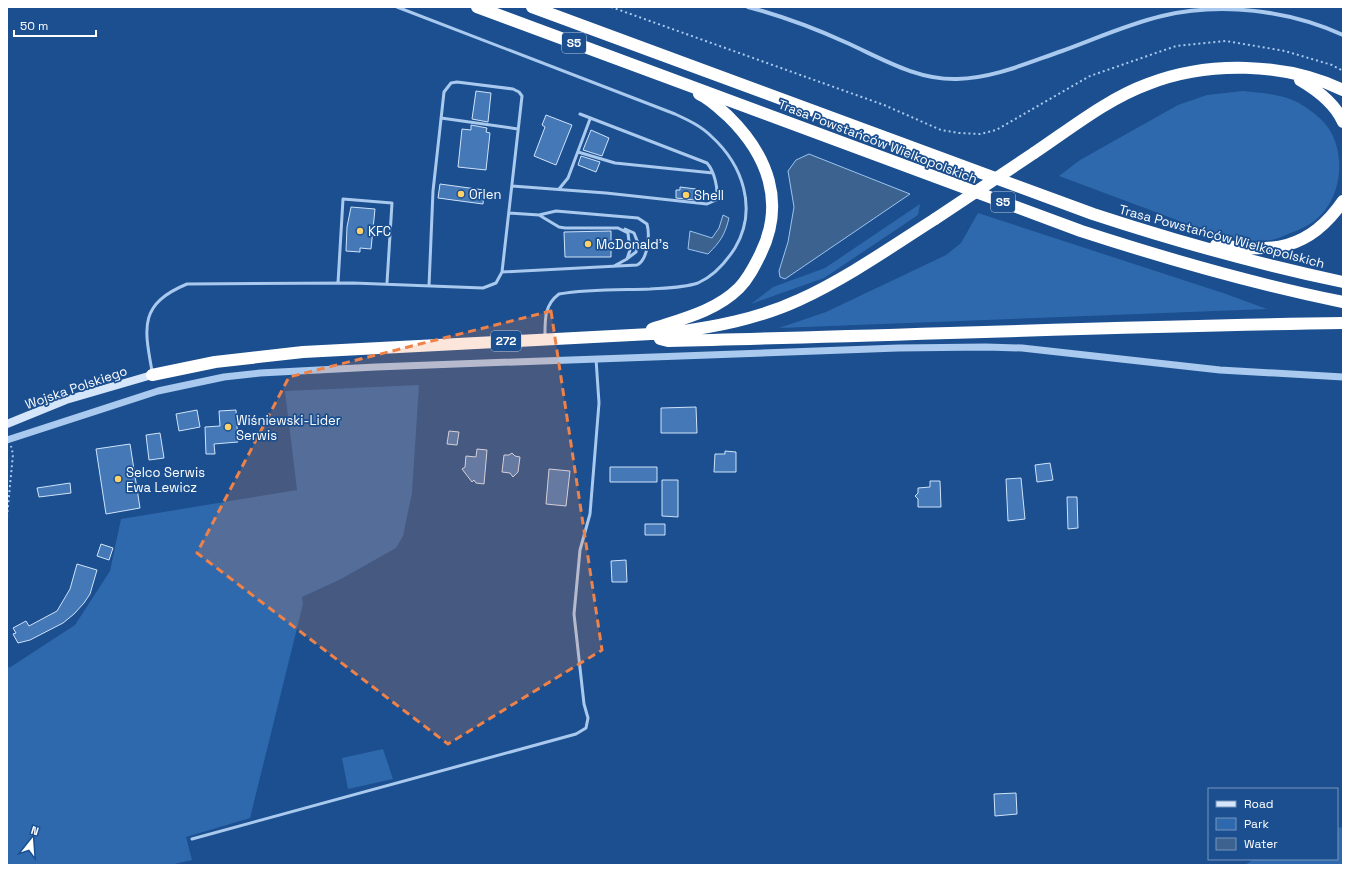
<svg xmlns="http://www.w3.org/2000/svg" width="1350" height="872" viewBox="0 0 1350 872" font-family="'Space Grotesk',sans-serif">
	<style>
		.green { fill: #2e69ad }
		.water { fill: #3c6290; stroke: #9cc4f0 }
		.building { fill: #4478b7; stroke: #cfe3fa }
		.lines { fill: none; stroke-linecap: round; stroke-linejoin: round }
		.path { stroke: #a9c9ee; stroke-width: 2; stroke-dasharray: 2 3; stroke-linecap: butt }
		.service { stroke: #a9c9ee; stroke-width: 3 }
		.minor { stroke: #a9c9ee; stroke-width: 4 }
		.tertiary { stroke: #a9c9ee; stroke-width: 7 }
		.secondary { stroke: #d6e6fa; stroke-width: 8 }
		.motorway { stroke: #fff; stroke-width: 12 }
		.motorway-bridge { stroke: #fff; stroke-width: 12 }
		.marked { fill: #ee8249; fill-opacity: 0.2; stroke: #ee8249; stroke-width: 3; stroke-dasharray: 8 5; stroke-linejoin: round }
		.poi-dot { fill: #ffd166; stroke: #1b4f8f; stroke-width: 1.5 }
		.labels { text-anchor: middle; stroke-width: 3.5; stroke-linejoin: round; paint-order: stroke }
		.shield { fill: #1b4f8f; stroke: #bbcadd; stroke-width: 1 }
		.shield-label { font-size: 12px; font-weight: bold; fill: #fff }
		.street-label { font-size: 13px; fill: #fff; stroke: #1b4f8f }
		.poi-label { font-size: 13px; fill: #fff; stroke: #1b4f8f; text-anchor: start }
	</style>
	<rect width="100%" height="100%" fill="#1b4f8f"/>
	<path class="green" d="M1243 91C1262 93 1282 94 1299 103 1309 109 1323 119 1329 129 1347 157 1341 202 1313 222 1306 227 1296 231 1288 234 1283 236 1277 239 1271 240 1250 243 1229 237 1209 232L1059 176 1080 160 1178 105 1207 95Z
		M920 204 918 215 824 278 751 304 773 287 825 268Z
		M978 213 1226 294 1267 309 779 328 826 312 946 255 961 243Z
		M419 385 412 493 403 536 396 548 341 579 302 597 303 604 250 818 186 837 192 860 170 865H7V664L9 668 75 625 110 571 121 519 297 490 285 391Z
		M383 749 393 779 348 789 342 758Z
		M1343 827V865H1245L1254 859H1337V828Z"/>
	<path class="water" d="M809 154 910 194 785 279 780 277 779 271 788 242 794 207 788 171 796 160Z
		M723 215 729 218C725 235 720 242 708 254L688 249 690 231 712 238 719 228Z"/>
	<path class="building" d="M476 91 491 93 488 122 472 119Z
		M546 115 572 125 556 165 534 156 545 127 542 125Z
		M471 125 487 128 486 132 490 133 486 170 458 167 462 129 471 130Z
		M591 130 609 138 602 156 583 150Z
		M581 156 600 162 596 172 578 165Z
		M440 184 484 190 483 204 438 198Z
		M680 187 696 189 695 200 676 198V190H680Z
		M351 207 375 209 371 249 360 248V252L346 251 347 227Z
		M611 231V257H565L564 232Z
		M696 407 697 433H661V408Z
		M197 410 200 427 179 431 176 414Z
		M236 410 238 442 214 444 215 454H206L205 427 220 426 219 411Z
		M449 431 459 432 457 445 447 444Z
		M160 433 164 458 149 460 146 435Z
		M130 444 140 508 106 514 96 449Z
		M477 449 487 450 484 484 476 483 474 480 472 482 462 469 465 467 466 456 476 457Z
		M725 451 736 452V472H714L715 454H725Z
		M512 453 515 456 520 457 518 472 513 477 510 473 502 472 504 455H509Z
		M1050 463 1053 480 1037 482 1035 465Z
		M610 467H657V482H610Z
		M549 469 570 471 566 506 546 504Z
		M1021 478 1025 519 1008 521 1006 479Z
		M662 480H678V517L662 516Z
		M930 481H940L941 507H918V499L915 496 918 493V488L930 487Z
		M70 483 71 493 39 497 37 488Z
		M1067 497H1077L1078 528 1068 529Z
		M645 524H665V535H645Z
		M101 544 113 548 109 560 97 556Z
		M626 560 627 582H612L611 561Z
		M77 564 97 570 90 594 84 603 74 614 63 623 30 640 18 643 13 634 16 633 13 628 26 621 29 626 57 611 70 589Z
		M1016 793 1017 814 995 816 994 794Z"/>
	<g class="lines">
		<path class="path" d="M611 7 884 105 941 130 959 133 980 134 996 130 1090 76 1176 46 1226 41 1285 51 1332 65 1343 71
			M7 517 13 454 11 446"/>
		<path class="service" d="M397 7 675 114C688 120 701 126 711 136 743 165 758 209 735 248 726 262 714 276 698 283 683 288 665 288 650 289 620 290 588 289 559 294 544 305 545 320 545 337
			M441 118 518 129
			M578 152 615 163 713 173
			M512 186 606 193 707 204 716 200C719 189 714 171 707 163L580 114
			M559 189 568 178 590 119
			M539 215 559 227 565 228H618L628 233 630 250 627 259 614 266
			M625 229 634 233 638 243 636 252 628 258
			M502 272 637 265C648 260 650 235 647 224L638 218 556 211 539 215 509 213
			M338 283 343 199 392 203 387 283
			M152 371C144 327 139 304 187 284L353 283 483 288 496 283 502 272 522 96 519 92 513 89 457 82 451 83 444 92 433 191 429 286
			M192 839 576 734 586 728 588 718 584 704 574 614 580 550 590 514 599 403 596 359"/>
		<path class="minor" d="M748 7C782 16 814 28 845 42 881 58 916 80 957 79 994 78 1027 63 1062 51 1095 39 1128 24 1162 16 1221 2 1288 10 1343 35"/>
		<path class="tertiary" d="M7 440 158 391 224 377 260 373 376 367 898 348 986 347 1022 348 1220 370 1343 377"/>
		<path class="secondary" d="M7 424 66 400 152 375"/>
		<path class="motorway" d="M477 7 1081 231C1167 259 1254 284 1343 302
			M532 7 1093 214C1175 241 1258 264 1343 282
			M1300 80C1317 90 1335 103 1343 122
			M1034 153C1070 129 1107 99 1148 84 1207 61 1285 62 1343 90
			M1216 245C1272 252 1308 252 1343 201
			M652 329C682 319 716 311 739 288 748 279 754 267 760 255 786 203 768 155 728 116 719 108 710 99 699 94
			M660 339 668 341C893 336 1118 326 1343 323
			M152 375 215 362 303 352 670 333C714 327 758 319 799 300 847 278 891 247 935 219"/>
		<path class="motorway-bridge" d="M935 219 1034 153"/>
	</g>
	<path class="marked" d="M551 311 602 650 448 744 197 553 289 377Z"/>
	<g class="poi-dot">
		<circle cx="461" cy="194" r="4"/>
		<circle cx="686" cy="195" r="4"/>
		<circle cx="360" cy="231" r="4"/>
		<circle cx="588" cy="244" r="4"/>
		<circle cx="228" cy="427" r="4"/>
		<circle cx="118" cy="479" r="4"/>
	</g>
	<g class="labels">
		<g class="shield">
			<rect x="562" y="33" width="24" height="20" rx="3"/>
			<rect x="991" y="192" width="24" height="20" rx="3"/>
			<rect x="491" y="331" width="30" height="20" rx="3"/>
		</g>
		<g class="shield-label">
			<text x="574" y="47">S5</text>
			<text x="1003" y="206">S5</text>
			<text x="506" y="345">272</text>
		</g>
		<g class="street-label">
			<text transform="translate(878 141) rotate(21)" y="5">Trasa Powstańców Wielkopolskich</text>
			<text transform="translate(1222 236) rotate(15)" y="5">Trasa Powstańców Wielkopolskich</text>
			<text transform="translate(76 387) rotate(-19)" y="5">Wojska Polskiego</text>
		</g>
		<g class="poi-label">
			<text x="469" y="199">Orlen</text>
			<text x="694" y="200">Shell</text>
			<text x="368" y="236">KFC</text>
			<text x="596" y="249">McDonald's</text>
			<text x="236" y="425">Wiśniewski-Lider<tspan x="236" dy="15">Serwis</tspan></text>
			<text x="126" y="477">Selco Serwis<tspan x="126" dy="15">Ewa Lewicz</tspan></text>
		</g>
	</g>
	<rect width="1350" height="872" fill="none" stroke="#ffffff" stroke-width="16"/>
	<rect x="1208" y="788" width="130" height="72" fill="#1b4f8f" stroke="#7695bc"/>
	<rect x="1216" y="801" width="20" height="6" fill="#d6e6fa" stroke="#7695bc"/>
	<text x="1244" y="808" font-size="12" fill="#ffffff">Road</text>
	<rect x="1216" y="818" width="20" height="12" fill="#2e69ad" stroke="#7695bc"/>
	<text x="1244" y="828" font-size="12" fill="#ffffff">Park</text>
	<rect x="1216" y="838" width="20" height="12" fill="#3c6290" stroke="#7695bc"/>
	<text x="1244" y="848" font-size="12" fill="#ffffff">Water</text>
	<g transform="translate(32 840) rotate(17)" stroke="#1b4f8f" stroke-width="3" paint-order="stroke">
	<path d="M0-3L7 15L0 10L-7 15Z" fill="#ffffff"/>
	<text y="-6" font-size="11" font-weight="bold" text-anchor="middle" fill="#ffffff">N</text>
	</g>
	<path d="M14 30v6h82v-6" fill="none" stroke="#ffffff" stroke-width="2"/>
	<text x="20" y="30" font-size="12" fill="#ffffff" stroke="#1b4f8f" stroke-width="3" paint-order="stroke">50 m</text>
</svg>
